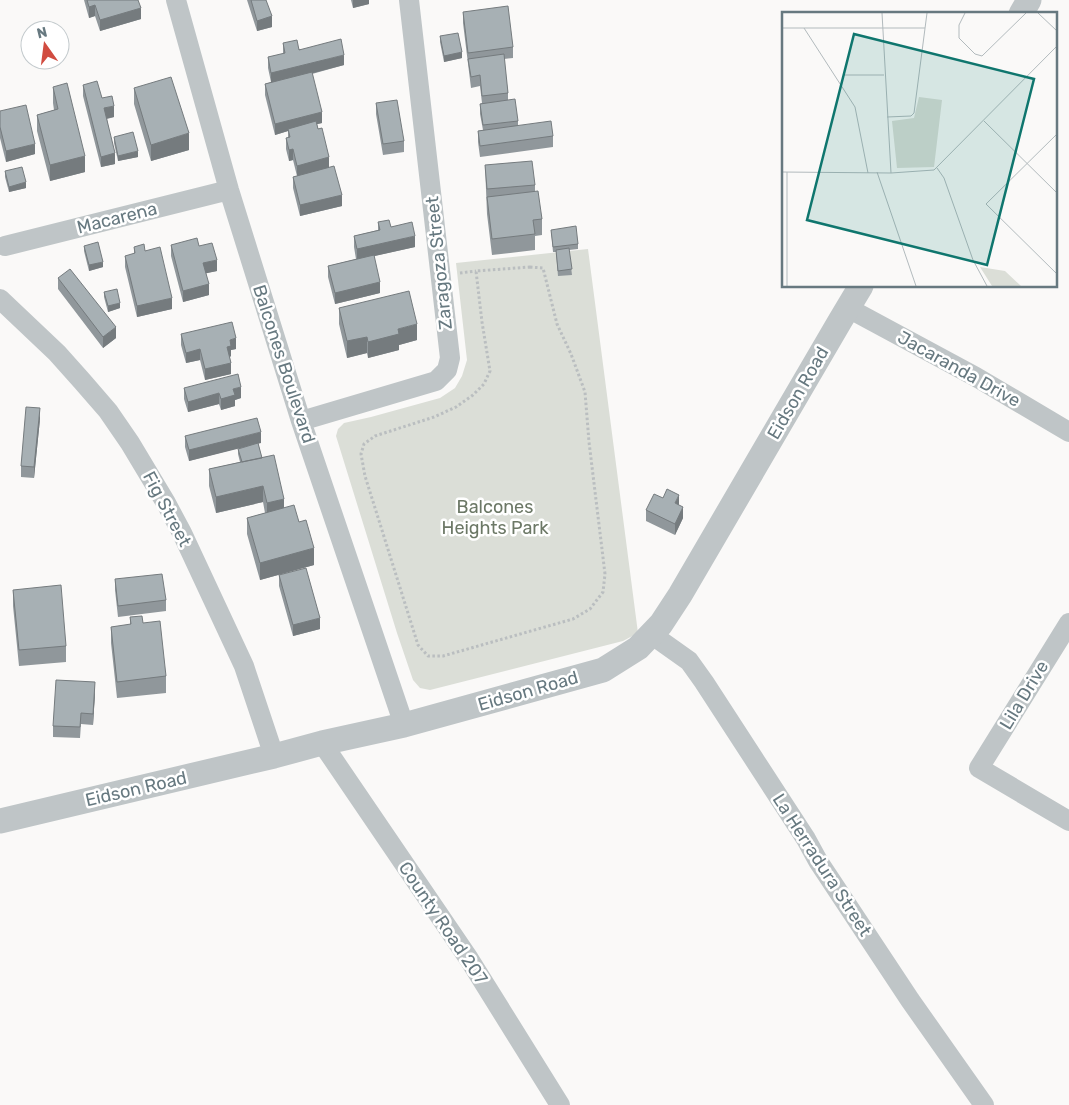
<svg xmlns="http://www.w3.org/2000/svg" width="1069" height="1105" viewBox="0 0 1069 1105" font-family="Rubik,sans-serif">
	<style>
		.green { fill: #dbded7 }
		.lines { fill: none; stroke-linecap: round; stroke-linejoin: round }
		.path { stroke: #babec0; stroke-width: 3; stroke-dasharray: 2.5 2.5; stroke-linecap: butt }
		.minor { stroke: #bfc5c7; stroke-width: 20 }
		.tertiary { stroke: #bfc5c7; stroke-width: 25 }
		.wall { fill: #90979b }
		.shaded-wall { fill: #757b7e }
		.building { fill: #a7b0b4; stroke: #757b7e }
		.labels { text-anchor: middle; stroke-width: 5; stroke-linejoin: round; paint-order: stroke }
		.street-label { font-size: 18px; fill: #677980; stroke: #fff }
		.park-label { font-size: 18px; fill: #6c7866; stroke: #fff }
		.inset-road { fill: none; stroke: #b2babd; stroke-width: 1 }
		.view { fill: #0f766e; fill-opacity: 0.15; stroke: #0f766e; stroke-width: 2.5 }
		.inset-edge { fill: none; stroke: #677980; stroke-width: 2.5 }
	</style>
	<rect width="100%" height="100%" fill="#faf9f8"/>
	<path class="green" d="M588 249 638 633 623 641 430 690 420 688 413 680 397 633 336 436 338 429 344 423 371 417 440 398 455 388 462 376 467 360 456 263Z"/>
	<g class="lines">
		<path class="path" d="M530 267 543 268 557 324 571 354 585 392 589 442 605 574 603 592 590 609 573 619 443 656H428L418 645 365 476 361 454 364 444 375 436 434 417 456 407 473 395 484 384 490 371 482 322 476 271Z
			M460 273 476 271"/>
		<path class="minor" d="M176 0 229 190 301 421 404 725
			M5 246 229 190
			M0 299 57 353 82 381 108 411 130 443 166 503 182 533 244 666 274 756
			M848 308 976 377 1069 432
			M301 421 436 381 447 370 450 358 409 0
			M1069 623 979 768 1069 821
			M651 634 689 661 704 682 806 839 818 861 910 1000 984 1105
			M322 743 469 959 560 1105"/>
		<path class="tertiary" d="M1021 14 1029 0
			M0 821 274 756 322 743 404 725 603 670 638 648 661 624 680 595 840 321 861 286"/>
	</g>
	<path class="wall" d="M84 0H138L141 19 100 31 95 16 89 18Z
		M247 0H266L272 27 257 31Z
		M351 0H369V4L353 8Z
		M463 12 513 47V58L504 59 508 93V100L518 121V126L553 136V147L480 157 478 142V131L483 130 480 114V104L482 103 480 86 471 88 463 23Z
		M440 36 462 58 444 62 440 42Z
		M283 43 344 65 312 74 322 123 317 124 329 168 342 206 300 216 293 188V177L297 176 293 160 289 161 286 149V138H288V131L275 135 265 95V84L271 82 268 68V57L283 54Z
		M83 85 102 98 114 117 107 119 115 164 101 167 83 96Z
		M53 87 85 172 50 181 37 131V115L54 110 53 103Z
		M134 88 189 150 151 161 134 104Z
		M376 103 404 141V152L383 155 376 114Z
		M0 111 35 154 6 162 0 138Z
		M114 137 138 157 118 161 114 143Z
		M485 165 535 185V191L542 219V235L535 236V250L492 255 487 214Z
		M5 171 26 188 9 192 5 177Z
		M378 222 391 227 415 247 374 256 380 293 335 304 328 277V266L356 259 354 247V236L378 230Z
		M551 230 578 244V249L569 250 572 275 558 276 556 252H553Z
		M171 245 199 246 217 271 206 273 209 295 183 302 171 256Z
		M84 246 103 267 89 271 84 251Z
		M134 247 145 251 172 309 137 317 125 267V256L134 254Z
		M58 278 116 338 103 348 58 289Z
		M104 292 120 308 108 312 104 297Z
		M339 308 417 340 399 345V350L368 358 367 353 347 358 339 324Z
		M181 334 236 349 231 350V356L230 357 231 374 205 380 200 360 186 363 181 345Z
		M184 388 241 398 235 400V406L221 410 219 404 188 412 184 399Z
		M40 419 34 478 21 477V466Z
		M185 436 261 443H258L262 458 284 508 299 522 314 565 260 580 247 534V518L265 513 263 502 216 513 209 486V469L240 462 238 454V449L250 445 189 461 185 447Z
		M679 505 683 518 675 535 646 521V510Z
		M279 575 320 629 293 636 279 586Z
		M115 579 166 600V611L118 617 115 590Z
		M13 590 66 646V662L19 666 13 606Z
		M130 617 143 623 166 676V693L117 698 111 643V627L130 625Z
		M95 693 93 725 81 724 80 738 53 737V726Z"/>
	<path class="shaded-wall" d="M353 0H369V4L353 8Z
		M95 5V16L89 18V7Z
		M141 8V19L100 31V20Z
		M272 16V27L257 31V21Z
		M462 52V58L444 62V56Z
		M344 55V65L271 84V73Z
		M114 106V117L104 119V108Z
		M322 112V123L288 131V129V131L275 135V124Z
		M189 133V150L151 161V145Z
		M35 144V154L6 162V151Z
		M293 149V160L289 161V150Z
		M138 151V157L118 161V156Z
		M115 153V164L101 167V157Z
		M85 156V172L50 181V165Z
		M329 157V168L297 177V166Z
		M26 182V188L9 192V187Z
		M342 195V206L300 216V205Z
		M415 236V247L357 260V249Z
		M217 260V271L203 274V263Z
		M103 262V267L89 271V265Z
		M380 282V293L335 304V293Z
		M209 284V295L183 302V291Z
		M172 298V309L137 317V306Z
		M120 303V308L108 312V306Z
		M417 324V340L399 345V350L368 358V342L398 329Z
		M116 327V338L103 348V337Z
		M367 337V353L347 358V341Z
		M236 338V349L231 350V356L227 358V347L230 340Z
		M200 349V360L186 363V353Z
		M231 363V374L205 380V369Z
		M241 387V398L235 400V406L221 410V399L233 389Z
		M219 393V404L188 412V402Z
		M40 408V419L34 478V467Z
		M261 432V443L189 461V450Z
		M263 486V502L216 513V497Z
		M679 495V506L675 503Z
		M284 499V515L267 519V503Z
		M683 507V518L675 535V524Z
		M314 548V565L260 580V563Z
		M320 618V629L293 636V625Z
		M95 682V693L93 725V714Z"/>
	<path class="building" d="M87 0H138L141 8 100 20 95 5 89 7Z
		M251 0H266L272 16 257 21Z
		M508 6 513 47 468 53 463 12Z
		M458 33 462 52 444 56 440 36Z
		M341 39 344 55 271 73 268 57 285 53 283 43 297 40 299 50Z
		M504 54 508 93 482 96 480 75 471 77 468 59Z
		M312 72 322 112 275 124 265 84Z
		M171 77 189 133 151 145 134 88Z
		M97 81 102 98 112 96 114 106 104 108 115 153 101 157 83 85Z
		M67 83 85 156 50 165 37 115 58 109 53 87Z
		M515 99 518 121 483 125 480 104Z
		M397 100 404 141 383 144 376 103Z
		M26 105 35 144 6 151 0 127V111Z
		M316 121 318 129 322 128 329 157 297 166 293 149 289 150 286 138 290 137 288 129Z
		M551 121 553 136 480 146 478 131Z
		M133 132 138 151 118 156 114 137Z
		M532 161 535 185 487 189 485 165Z
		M334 166 342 195 300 205 293 177Z
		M22 167 26 182 9 187 5 171Z
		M538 191 542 219 533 220 535 234 492 239 487 197Z
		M389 220 391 227 412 222 415 236 357 249 354 236 380 230 378 222Z
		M576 226 578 244 553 247 551 230Z
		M197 238 199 246 212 243 217 260 203 263 209 284 183 291 171 245Z
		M98 242 103 262 89 265 84 246Z
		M144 244 145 251 160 247 172 298 137 306 125 256 135 253 134 247Z
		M569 248 572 269 558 271 556 250Z
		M374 255 380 282 335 293 328 266Z
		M70 269 116 327 103 337 58 278Z
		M117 289 120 303 108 306 104 292Z
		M409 291 417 324 398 329 399 334 368 342 367 337 347 341 339 308Z
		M232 322 236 338 230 340 231 346 227 347 231 363 205 369 200 349 186 353 181 334Z
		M238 374 241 387 233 389 235 395 221 399 219 393 188 402 184 388Z
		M26 407 40 408 34 467 21 466Z
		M257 418 261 432 189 450 185 436Z
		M258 443 262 458 242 462 238 449Z
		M274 455 284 499 267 503 263 486 216 497 209 469Z
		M667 489 679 495 675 503 683 507 675 524 646 510 654 494 663 498Z
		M294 505 299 522 306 520 314 548 260 563 247 518Z
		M306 568 320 618 293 625 279 575Z
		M162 574 166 600 118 606 115 579Z
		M61 585 66 646 19 650 13 590Z
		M142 616 143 623 160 621 166 676 117 682 111 627 131 624 130 617Z
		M56 680 95 682 93 714 81 713 80 727 53 726Z"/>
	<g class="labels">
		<g class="street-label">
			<text transform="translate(117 218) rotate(-14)" y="6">Macarena</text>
			<text transform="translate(439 263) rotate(-96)" y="6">Zaragoza Street</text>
			<text transform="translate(284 364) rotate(72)" y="6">Balcones Boulevard</text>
			<text transform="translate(959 369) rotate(29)" y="6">Jacaranda Drive</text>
			<text transform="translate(798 393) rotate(-60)" y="6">Eidson Road</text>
			<text transform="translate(167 509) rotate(62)" y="6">Fig Street</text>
			<text transform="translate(528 691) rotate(-16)" y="6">Eidson Road</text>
			<text transform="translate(1024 695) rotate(-59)" y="6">Lila Drive</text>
			<text transform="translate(136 789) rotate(-13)" y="6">Eidson Road</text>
			<text transform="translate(822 865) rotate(57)" y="6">La Herradura Street</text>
			<text transform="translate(443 923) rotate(56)" y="6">County Road 207</text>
		</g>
		<g class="park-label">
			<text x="495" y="513">Balcones<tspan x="495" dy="21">Heights Park</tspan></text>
		</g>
	</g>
	<g transform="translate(782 12)">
		<rect width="275" height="275" fill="#faf9f8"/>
		<path d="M137 85 160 88 152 155 115 156 110 109 132 106ZM198 255 223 259 239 274H210Z" fill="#dbded7"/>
		<path class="inset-road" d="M100 1 109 161M183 1 177 13V26L193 42 200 44 244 1M256 1 275 19M0 16H143M22 16 73 95 86 161M62 63H102M105 105 129 104 132 101 145 1M202 109 275 181M275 122 204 192 275 262M155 156 162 166 191 248 205 274M0 160 109 161 152 158 275 34M5 160V274M95 160 134 274"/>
		<path class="view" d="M72 22 252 67 205 253 25 208Z"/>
		<rect width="275" height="275" class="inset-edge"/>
	</g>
	<g transform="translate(45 45) rotate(346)"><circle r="24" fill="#ffffff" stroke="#c2c9cc"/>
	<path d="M0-4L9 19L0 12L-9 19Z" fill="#d14c40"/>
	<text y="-8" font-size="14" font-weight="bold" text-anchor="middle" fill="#677980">N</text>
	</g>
</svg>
